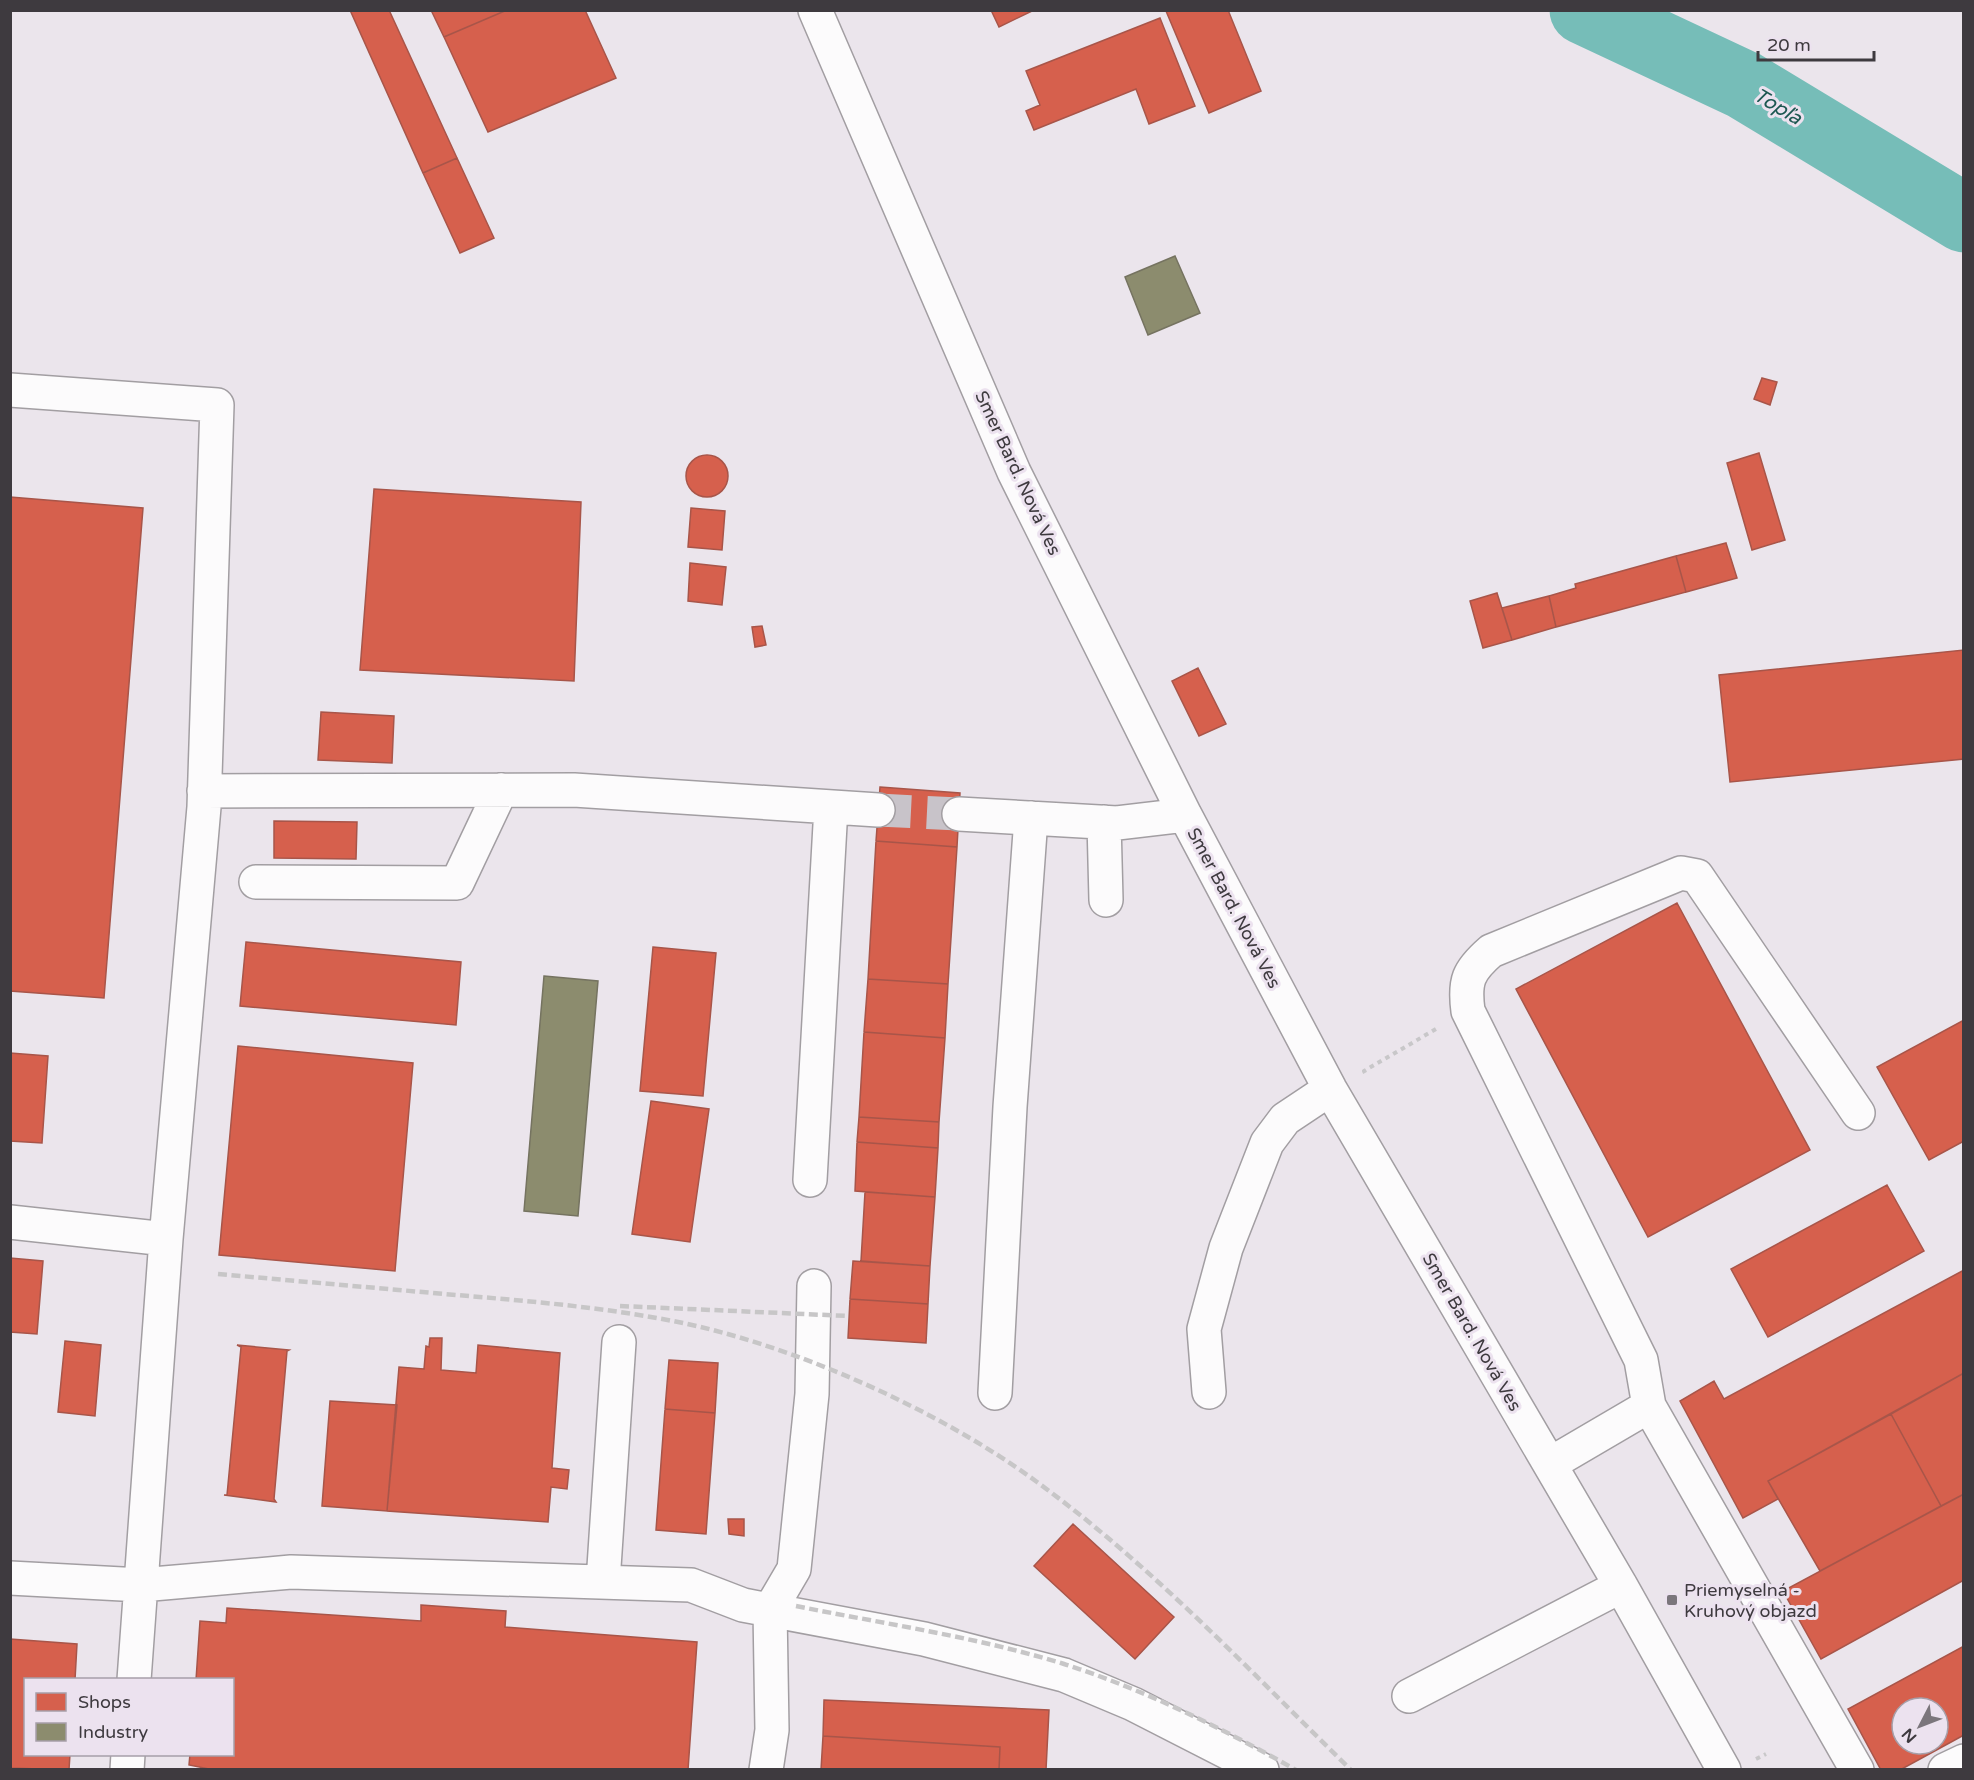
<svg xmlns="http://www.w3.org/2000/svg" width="1974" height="1780" viewBox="0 0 1974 1780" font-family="'Varela Round',sans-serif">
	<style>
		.shops { fill: #d6604d; stroke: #a85549; stroke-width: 1.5; fill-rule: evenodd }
		.industry { fill: #8c8c6e; stroke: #757360; stroke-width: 1.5 }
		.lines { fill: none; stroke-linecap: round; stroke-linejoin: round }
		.river { stroke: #76bdb8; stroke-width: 69 }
		.minor-tunnel { stroke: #c8c3c9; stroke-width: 33; stroke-dasharray: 33 16; stroke-linecap: butt }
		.minor-casing { stroke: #a29ea2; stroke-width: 36 }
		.path { stroke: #c8c7c9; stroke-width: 4; stroke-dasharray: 4.5 4.5; stroke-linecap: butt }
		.minor { stroke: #fcfbfc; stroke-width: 33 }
		.rail { stroke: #c7c6c7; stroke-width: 4.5; stroke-dasharray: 9 4.5; stroke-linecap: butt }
		.poi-dot { fill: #7b767c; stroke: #ece2ef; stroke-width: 2 }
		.labels { text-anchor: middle; stroke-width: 6; stroke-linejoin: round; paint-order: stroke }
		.street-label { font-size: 18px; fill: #3e3a3f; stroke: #ece2ef }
		.poi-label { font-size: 18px; fill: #3e3a3f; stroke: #ece2ef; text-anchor: start }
		.water-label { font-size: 20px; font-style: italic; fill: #1e5852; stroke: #ece2ef }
	</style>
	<rect width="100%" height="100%" fill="#ebe5ec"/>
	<path class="shops" d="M350 10H389L457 158 423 173Z
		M431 10H507L444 37Z
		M507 10H585L616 78 488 132 444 37Z
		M991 10H1034L999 27Z
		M1228 10 1261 91 1209 113 1166 11Z
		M1160 18 1195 106 1149 124 1136 89 1034 130 1026 111 1040 105 1026 71Z
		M457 158 494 238 460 253 423 173Z
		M1762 378 1777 382 1770 405 1754 399Z
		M1759 453 1785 540 1752 550 1727 463Z
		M686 476a21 21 0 1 1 42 0a21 21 0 1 1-42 0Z
		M374 489 581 502 574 681 360 670Z
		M10 497 143 508 104 998 10 991Z
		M691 508 725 511 722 550 688 547Z
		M1726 543 1737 578 1686 592 1676 556Z
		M1676 556 1686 592 1556 627 1549 596 1576 588 1575 584Z
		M690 563 726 567 722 605 688 601Z
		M1497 593 1512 640 1483 648 1470 601Z
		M1549 596 1556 627 1512 640 1502 608Z
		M762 626 766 645 755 647 752 627Z
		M1964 650V759L1730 782 1719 675Z
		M1198 668 1226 724 1199 736 1172 681Z
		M321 712 394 716 392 763 318 760Z
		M880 787 960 793 957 847 876 841Z
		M274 821 357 822 356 859 274 858Z
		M876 841 957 847 948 984 868 979Z
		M1677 903 1810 1150 1648 1237 1516 989Z
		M246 942 461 962 456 1025 240 1006Z
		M653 947 716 953 703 1096 640 1091Z
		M868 979 948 984 945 1038 864 1032Z
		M1964 1020V1141L1929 1160 1877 1067Z
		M864 1032 945 1038 939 1122 859 1117Z
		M238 1046 413 1063 395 1271 219 1255Z
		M10 1053 48 1056 42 1143 10 1141Z
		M651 1101 709 1109 690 1242 632 1234Z
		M859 1117 939 1122 938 1148 857 1142Z
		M857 1142 938 1148 935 1197 855 1191Z
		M1887 1185 1924 1251 1768 1337 1731 1269Z
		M865 1192 935 1197 930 1266 861 1261Z
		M10 1258 43 1261 37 1334 10 1332Z
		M853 1261 930 1266 928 1304 850 1299Z
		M1964 1270V1373L1768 1481 1778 1499 1743 1518 1680 1401 1714 1381 1724 1399Z
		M850 1299 928 1304 926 1343 848 1338Z
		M430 1338H442L441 1370 476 1373 478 1345 560 1353 552 1468 569 1470 567 1489 551 1487 548 1522 387 1511 399 1367 424 1369 426 1346 429 1347Z
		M65 1341 101 1345 95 1416 58 1412Z
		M237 1345 289 1350 287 1351 274 1499 276 1502 224 1495H227L241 1347Z
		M669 1360 718 1363 715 1413 665 1409Z
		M1964 1373V1494L1941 1506 1891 1414Z
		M330 1401 397 1405 387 1511 322 1506Z
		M665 1409 715 1413 706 1534 656 1530Z
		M1891 1414 1941 1506 1820 1571 1768 1481Z
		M1964 1494V1580L1821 1659 1783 1591Z
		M728 1519H744V1536L729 1534Z
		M1073 1524 1174 1617 1135 1659 1034 1566Z
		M421 1605 506 1611 505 1627 697 1642 688 1770H214L189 1765 190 1754H232V1680H196L200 1621 226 1623 227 1608 421 1621Z
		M10 1639 77 1644 75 1680H26V1754H70L69 1770 10 1768Z
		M1964 1646V1735L1900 1770H1881L1848 1709ZM1902 1708H1938V1744H1902Z
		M824 1700 1049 1710 1046 1770H999L1000 1747 823 1736Z
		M823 1736 1000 1747 999 1770H821Z"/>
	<path class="industry" d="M1175 256 1200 313 1148 335 1125 277Z
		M544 976 598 981 578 1216 524 1211Z"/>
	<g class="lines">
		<path class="river" d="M1584 10 1744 85 1964 218"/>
		<path class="minor-tunnel" d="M878 810 959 814"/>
		<defs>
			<path id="minor" d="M815 10 1014 472 1185 815 1330 1089 1621 1586 1724 1770
				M10 390 217 405 204 807 166 1239
				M204 791 574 790 878 810
				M959 814 1117 823 1185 815
				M1104 822 1106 900
				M256 882 457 883 501 790
				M810 1180 831 807
				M10 1222 166 1239 134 1680
				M1209 1392 1204 1329 1226 1248 1267 1143 1285 1119 1330 1089
				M995 1393 1010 1107 1031 818
				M1649 1406 1641 1360 1468 1011C1464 981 1468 971 1491 951L1681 873 1697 876 1858 1113
				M1550 1464 1649 1406 1857 1770
				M10 1578 141 1585 291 1572 691 1585 743 1605 924 1639 1064 1675 1133 1704 1262 1770
				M603 1582 619 1342
				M1409 1696 1621 1586
				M127 1770 128 1754
				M766 1770 772 1730 770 1610 794 1569 812 1394 814 1286
				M1945 1770 1964 1761"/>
		</defs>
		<use href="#minor" class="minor-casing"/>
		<path class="path" d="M1365 1073 1364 1071 1436 1029
			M1756 1759 1766 1754"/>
		<use href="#minor" class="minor"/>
		<path class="rail" d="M218 1274C297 1281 376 1288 456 1295 528 1301 601 1307 673 1321 792 1344 939 1410 1037 1482 1152 1566 1249 1670 1351 1770
			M620 1306 849 1316
			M796 1606C885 1624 977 1637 1064 1664 1145 1690 1222 1728 1296 1770"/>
	</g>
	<rect class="poi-dot" x="1666" y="1594" width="12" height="12" rx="3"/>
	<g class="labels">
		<g class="street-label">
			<text transform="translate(1018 473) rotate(65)" y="6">Smer Bard. Nová Ves</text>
			<text transform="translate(1234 908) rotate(62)" y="6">Smer Bard. Nová Ves</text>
			<text transform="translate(1472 1332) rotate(60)" y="6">Smer Bard. Nová Ves</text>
		</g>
		<g class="poi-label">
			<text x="1684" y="1596">Priemyselná -<tspan x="1684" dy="21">Kruhový objazd</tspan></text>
		</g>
		<g class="water-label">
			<text transform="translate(1778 106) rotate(31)" y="7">Topľa</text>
		</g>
	</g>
	<rect width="1974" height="1780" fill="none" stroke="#3e3a3f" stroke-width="24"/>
	<rect x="24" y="1678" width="210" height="78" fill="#ece2ef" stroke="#a69fa9" stroke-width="1.5"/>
	<rect x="36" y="1693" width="30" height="18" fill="#d6604d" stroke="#a69fa9" stroke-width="1.5"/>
	<text x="78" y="1708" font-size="18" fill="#3e3a3f">Shops</text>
	<rect x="36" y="1723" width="30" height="18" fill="#8c8c6e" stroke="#a69fa9" stroke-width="1.5"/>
	<text x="78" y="1738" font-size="18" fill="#3e3a3f">Industry</text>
	<g transform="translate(1920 1726) rotate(228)"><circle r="28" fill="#ece2ef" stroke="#a69fa9" stroke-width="1.5"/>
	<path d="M0-4.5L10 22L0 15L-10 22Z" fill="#7b767c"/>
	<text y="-9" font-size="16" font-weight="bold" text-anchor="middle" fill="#3e3a3f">N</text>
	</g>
	<path d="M1758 51v9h116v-9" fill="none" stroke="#3e3a3f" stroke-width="3"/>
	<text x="1767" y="51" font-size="18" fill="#3e3a3f" stroke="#ece2ef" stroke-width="4.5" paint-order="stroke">20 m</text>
</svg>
